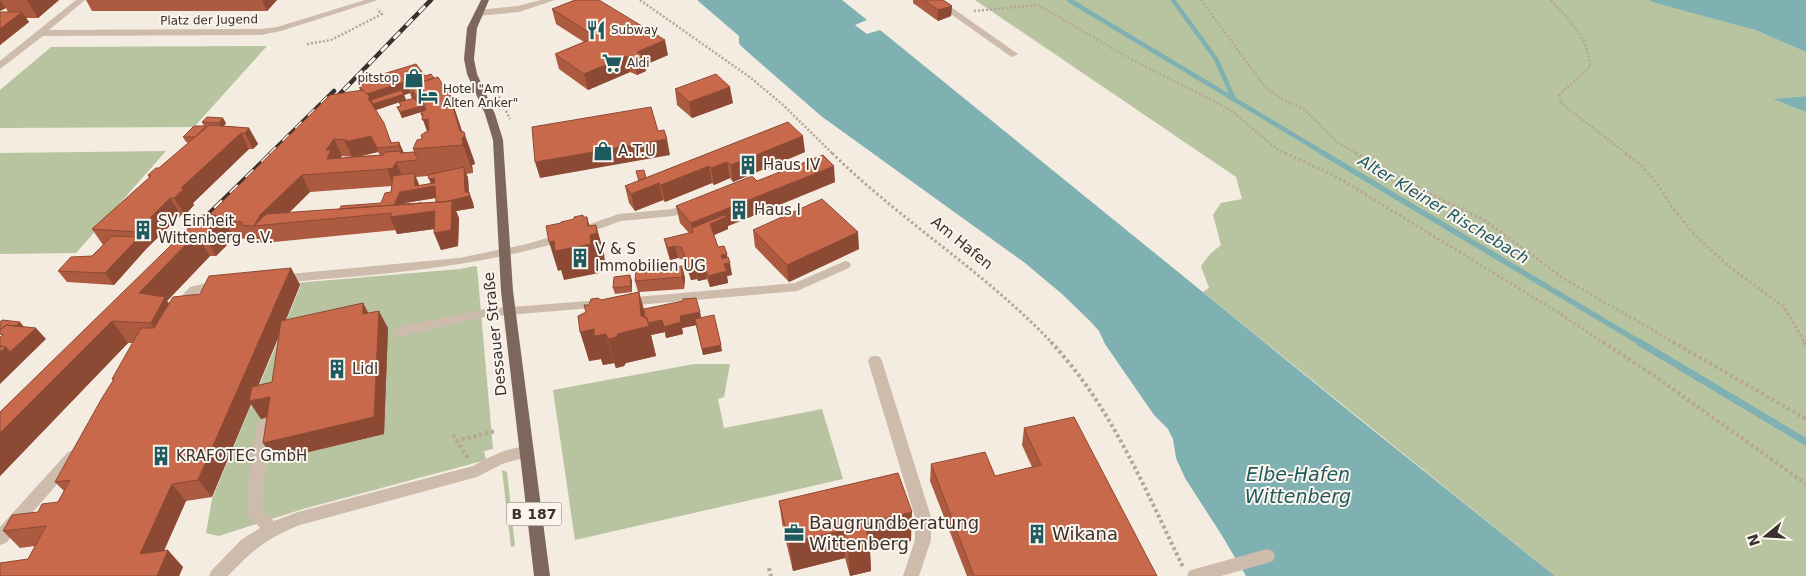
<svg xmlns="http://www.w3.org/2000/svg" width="1806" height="576" viewBox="0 0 1806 576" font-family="'DejaVu Sans',sans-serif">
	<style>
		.green { fill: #b8c4a0 }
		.water { fill: #7fb0b2 }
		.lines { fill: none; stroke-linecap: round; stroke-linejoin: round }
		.stream-far2 { stroke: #7fb0b2; stroke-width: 4.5 }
		.stream-far1 { stroke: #7fb0b2; stroke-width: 5.5 }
		.stream { stroke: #7fb0b2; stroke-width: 7 }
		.path-far2 { stroke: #b9a596; stroke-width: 2.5; stroke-dasharray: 2 2; stroke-linecap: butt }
		.path-far1 { stroke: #b9a596; stroke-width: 3; stroke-dasharray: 2.5 2.5; stroke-linecap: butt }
		.path { stroke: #b9a596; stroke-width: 4; stroke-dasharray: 3 3; stroke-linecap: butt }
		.minor { fill: #cdbbac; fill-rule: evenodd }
		.major { fill: #7d675c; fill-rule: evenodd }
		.rail-far1-casing { stroke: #3b302b; stroke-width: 4.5 }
		.rail-casing { stroke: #3b302b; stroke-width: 5.5 }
		.rail-far1 { stroke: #fbf5ee; stroke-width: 3; stroke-dasharray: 9; stroke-linecap: butt }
		.rail { stroke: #fbf5ee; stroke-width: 4; stroke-dasharray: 11; stroke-linecap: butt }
		.wall { fill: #ac5a40; fill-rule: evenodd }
		.shaded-wall { fill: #8c4a34 }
		.building { fill: #c8694b; stroke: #8c4a34 }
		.labels { text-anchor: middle; stroke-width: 4; stroke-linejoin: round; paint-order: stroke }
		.far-street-label { font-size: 12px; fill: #3b302b; stroke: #fbf5ee }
		.far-poi-label { font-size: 12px; fill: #3b302b; stroke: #fbf5ee; text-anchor: start }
		.shield { fill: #fbf5ee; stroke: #756b66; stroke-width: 1 }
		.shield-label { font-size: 14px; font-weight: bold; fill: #3b302b }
		.poi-label { font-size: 15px; fill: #3b302b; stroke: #fbf5ee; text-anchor: start }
		.street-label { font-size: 15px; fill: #3b302b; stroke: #fbf5ee }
		.water-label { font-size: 16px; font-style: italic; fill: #1f5a5e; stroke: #fbf5ee }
		.near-poi-label { font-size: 18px; fill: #3b302b; stroke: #fbf5ee; text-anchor: start }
		.near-water-label { font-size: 19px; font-style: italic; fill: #1f5a5e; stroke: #fbf5ee }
	</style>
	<rect width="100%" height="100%" fill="#f4ebe1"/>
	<path class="green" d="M975 0H1649L1755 30 1806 52V96L1774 99 1806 112V576H1555L1203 292 1209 288 1201 266 1210 254 1221 245 1213 215 1221 203 1242 199 1236 177Z
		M267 46 194 127 0 128V90L51 47Z
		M166 151 76 253 0 254V153Z
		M475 266 477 267 493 449 484 451 486 460 303 509 219 536 206 533 212 499 301 285 283 286 284 284 460 269Z
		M694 364H730L724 397 718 399 724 428 822 409 843 479 575 540 553 390Z
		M502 470 507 472 515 546 511 547Z"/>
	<path class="water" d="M697 0H842L867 20 855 25 867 34 880 30 1369 427 1555 576H1246L1221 534 1185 478 1176 458 1173 439 1168 429 1154 415 1105 344 1099 331 1090 321 1062 294 1025 263 821 116 741 46 739 43V36Z
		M1649 0H1806V52L1755 30 1652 2Z
		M1806 96V112L1773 99Z"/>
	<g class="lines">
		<path class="stream-far2" d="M1069 0 1325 154
			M1173 0 1216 59 1234 99"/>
		<path class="stream-far1" d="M1323 153 1641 343"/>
		<path class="stream" d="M1639 342 1806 442"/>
		<path class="path-far2" d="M640 0 751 78 782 104 833 154
			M1201 0 1265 87 1280 98 1304 109 1338 143 1358 154
			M1551 0C1569 20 1589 38 1590 67L1559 95 1562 104 1627 154
			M974 11 1038 5 1127 57 1229 109 1277 149 1287 154
			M307 44 331 40 382 14 377 9
			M497 93 510 119"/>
		<path class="path-far1" d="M832 153C901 221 985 272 1052 343
			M1285 153 1337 177 1559 313 1604 343
			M1355 153 1444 201 1484 220 1566 280 1675 343
			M1625 153 1640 164 1658 185 1672 207 1695 235 1726 264 1784 307 1805 343"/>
		<path class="path" d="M1051 342C1111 406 1145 489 1183 567
			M1603 342 1653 375 1806 484
			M1673 342 1806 419
			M1804 342 1806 345
			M453 435 468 458
			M456 441 495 431
			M769 568 771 576"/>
		<path class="minor" d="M76 0H85L49 30 261 29 277 27 365 0H378L281 31 261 35 43 36 0 69V61Z
			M541 0H555L519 12 478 16 474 13 478 10 518 6Z
			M931 0H941L1018 54 1013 57 1010 56Z
			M693 201 697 202 699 205 697 208 674 216 621 221 582 235 576 231 578 228 619 214 672 209Z
			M563 233 569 237 567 240C473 268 377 275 279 283L273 279 279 275 459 258 527 244Z
			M845 261 849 262 851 265 849 268 797 291 625 306 619 302 625 298 795 283Z
			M220 280 224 281 226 284 224 287 198 293 182 310H172L171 307 190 287Z
			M600 300 604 301 606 304 604 307 484 317 399 337 394 335 392 332 394 329 399 327 484 309Z
			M875 356 880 357 882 361 931 517V540L919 576H903L915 540V517L868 361 870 357Z
			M264 418 269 420 271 424 264 483 263 511 274 521 298 512 473 466C487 458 515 443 531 448L533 452 531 456 502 464 477 477 300 525C265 539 253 550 228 576H209L211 571 241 540 260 528 247 513 248 483 257 424 259 420Z
			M73 450 78 452 80 456 78 460 6 543 0 545V527L68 452Z
			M1267 549 1273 551 1275 556 1273 561 1267 563 1221 576H1187L1189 571 1195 569Z"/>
		<path class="major" d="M481 0H489L477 28 474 59 477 74 495 114 503 140 513 291 550 576H534L501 291 493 140 485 114 467 74 464 59 467 28Z"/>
		<defs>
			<path id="rail-far1" d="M331 103 431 0
				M270 154 334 91"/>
			<path id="rail" d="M199 224 272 153"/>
		</defs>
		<use href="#rail-far1" class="rail-far1-casing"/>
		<use href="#rail" class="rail-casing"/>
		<use href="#rail-far1" class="rail-far1"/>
		<use href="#rail" class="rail"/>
	</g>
	<path class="wall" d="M0 0H59L38 18H26L29 22 0 45V12H8L6 8 0 11Z
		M86 0H277L267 11H92Z
		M913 0H943L952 6 951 16 938 21 913 3Z
		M552 9 668 55 645 65 646 71 637 75 630 72 588 90 559 69 555 54 584 42 556 24Z
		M425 76 434 78 444 87 449 90 453 101H452L462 132 475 164 472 165 473 173 466 174 468 178 469 192 473 203 474 208 456 211 459 218 458 246 441 250 434 233V229L397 234 396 230 264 243 250 242 249 239 234 238 216 256H210L167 301 169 303 291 268 300 285 286 320 363 303 368 313 388 328 384 434 275 460 263 443 267 417 261 419 251 404 212 497 186 501 164 551 183 567 179 576H0L28 559 35 546 20 548 3 531 38 512 58 502 64 491 55 482 113 381 112 379 133 343H128L0 476V412L209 215 360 90 357 82ZM410 93 412 99 400 102 406 100 404 95ZM399 102 401 106 397 107 402 118 421 112V114L427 131 422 139 413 149 414 152 404 153 399 142 392 143 376 110ZM378 152 380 155 359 156ZM342 156 352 157 340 158ZM428 176 431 183 419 186 416 177ZM392 186 391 192 381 203 340 209 289 213 310 192ZM436 198V202L404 204 405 203ZM279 336 272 382 258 385Z
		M675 89 733 103 692 118 677 105Z
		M207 117 226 123 224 126 249 128 258 144 253 149H249L193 203 194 205 185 215H181L147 248 114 285 67 282 58 271 92 256 103 245 92 229 149 178 148 175 159 168 189 143 186 142 183 137 204 126 202 122Z
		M788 122 805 152 733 182 730 178 714 185 712 183 665 202 663 200 635 211 629 203 625 186Z
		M757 181 835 182 728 226V229L714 235 718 247 727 258 732 275 727 276 728 283 710 287 707 279 698 281 697 279 691 280 684 260 678 258 670 260 667 251 664 239 689 233 680 223 676 206Z
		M753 230 859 249 789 282 755 247Z
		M682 266 685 278 684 289 639 292 644 309 700 312 701 318 722 351 703 355 696 325 682 328 683 334 666 338 665 332 651 335 656 356 626 363 624 366 616 368 614 363 603 365 601 359 589 361 586 312 589 305 601 300 638 292 635 281Z
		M630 275 632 281V292L615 294 613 288Z
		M1024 428 1157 576H967L930 481 931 464 995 476 1032 467 1022 445Z
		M779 501 911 541 870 551 871 571 850 576 845 558 793 571 783 529Z"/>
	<path class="shaded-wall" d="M0 0 6 8 0 11Z
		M27 0H59L38 18Z
		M262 0H277L267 11Z
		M952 6 951 16 938 21V10Z
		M22 12 29 22 0 45V29Z
		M665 40 668 55 645 65 646 71 637 75 634 60 637 52Z
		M626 56 630 72 588 90 584 74Z
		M407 81 411 92 409 89 410 93 404 95 406 100 376 110 365 95Z
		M730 87 733 103 692 118 689 102Z
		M449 90 453 101H452L464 137V132L474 160 475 164 472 165 473 173 463 145 462 138 422 99Z
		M411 93H413L417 104H415Z
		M419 94 430 121 433 147 421 114H422L415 95Z
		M419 107 421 112 402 118 400 112Z
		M223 118 226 123 222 128 219 123Z
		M249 128 258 144 253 149 245 133Z
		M241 133 249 149 193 203 194 205 185 215 174 198 181 188Z
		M371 136 378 152 353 158 345 142Z
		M803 136 805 152 733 182 731 165Z
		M334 139 342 156 337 162 327 159 326 150Z
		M667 139 670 155 540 178 535 162Z
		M399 142 406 159 400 153 401 151 399 146Z
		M396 162 403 178 394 186 387 169Z
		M727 162 730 178 714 185 711 168Z
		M709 166 712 183 665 202 661 185Z
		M834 166 835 182 728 226V229L712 236 693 232 691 223Z
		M464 167 468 178 469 196V192L473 203 474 208 456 211 459 218 458 246 441 250 434 233 436 203 465 192Z
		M414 173 419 184V188L432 186 429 179 434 178 440 197 405 203 402 210 394 205 400 192 415 186Z
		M302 175 310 192 277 224 254 226 260 215Z
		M659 183 663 200 635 211 631 194Z
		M170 198 181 215 147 248 114 285 105 273 139 237 136 232Z
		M435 211 442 228 397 234 390 217Z
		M221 216 234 238 216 256 203 235Z
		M587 217 592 234 596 225 604 253 605 262 598 263 599 273 564 280 561 270 558 271 549 242 554 241Z
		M858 232 859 249 789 282 787 265Z
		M196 234 210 256 167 301 180 319 167 345 151 323 139 293Z
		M675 246 678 258 670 260 668 248Z
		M727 254 728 263H730L732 275 727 276 728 283 710 287 708 276 721 255Z
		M682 266 685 278 684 289 682 277Z
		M695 267 697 279 691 280 689 269Z
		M705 267 707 279 698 281 696 270Z
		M291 268 300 285 252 401 270 397 281 414 261 419 251 404 212 497 198 480Z
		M630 275 632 281V292L631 286Z
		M639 292 646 321 680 316 700 312 702 324 682 328 683 334 666 338 665 332 651 335 656 356 626 363 624 366 616 368 608 339 618 334 641 316Z
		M363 303 372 320 363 314Z
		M379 311 388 328 384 434 275 460 263 443Z
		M112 321 128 343 0 476V433Z
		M20 322 25 328 10 331Z
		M36 328 46 339 0 384V352L6 347Z
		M594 329 606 334 614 363 603 365 601 359 589 361 580 332Z
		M721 345 722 351 703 355 702 349Z
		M172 484 186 501 155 570 140 554Z
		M912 512 911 541 870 551 871 571 850 576 848 548 864 523Z
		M843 530 845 558 793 571 789 543Z
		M168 550 183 567 179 576H157Z"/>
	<path class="building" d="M575 0H599L665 40 637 52 643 56 634 60 626 56 584 74 555 54 596 37 552 9Z
		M924 0H943L952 6 938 10Z
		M0 12H22L0 29Z
		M416 64 425 76 431 74 434 78 414 84 415 88 412 89 413 93H411L409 89 412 88 407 81 367 94 363 90H362L357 82Z
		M716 74 730 87 689 102 675 89Z
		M438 77 450 97 460 131 464 132 465 136 462 138 463 145 413 149 417 140 422 139 421 135 429 130 428 119 422 120 423 114H421V112L426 110 424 103 419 94 415 95 412 89 415 88 414 84Z
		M363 90 370 97 368 98 384 123 391 143 399 142V146L377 148 371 136 345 142 347 140 334 139 326 150H331L327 159 383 155 385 152 401 151 400 153 414 152 418 160 396 162 393 168 387 169 302 175 260 215 254 226 266 214 452 201 451 230 434 233 435 211 390 217 392 213 254 226 241 225 243 222 224 221 221 216 209 215 330 95Z
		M401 90 404 94 373 104 371 100Z
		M415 98 419 107 400 112 397 107 401 106 399 102Z
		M651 107 658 131 664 130 667 139 535 162 532 127Z
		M207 117 223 118 219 123 202 122Z
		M788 122 803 136 731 165 727 162 711 168 709 166 661 185 659 183 631 194 625 186Z
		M209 125 249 128 245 133H241L181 188 184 189 174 198H170L136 232 92 229 151 176 148 175 156 168H159Z
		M194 126H206L195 137H183Z
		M823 155 834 166 691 223 676 206 752 176 757 181Z
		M464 167 465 192H469V196L444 202H436L435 186 400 192 394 205 422 203 340 209 341 206 381 203 385 193 391 192 393 176 414 173 415 186 435 183 434 178 429 179 428 175Z
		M644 170 646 178 639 181 636 171Z
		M822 199 858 232 787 265 753 230Z
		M202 215 221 216 203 235 196 234 139 293 165 297 151 323 112 321 0 433V412Z
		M583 215V217H587L588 226 596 225 597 233 590 235 591 244 555 251 554 241 549 242 546 226 561 223V222L574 219V217Z
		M724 215 726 217 710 224 718 247 724 246 727 254 721 255 722 259 728 257 730 263 724 264 727 271 708 276 705 267 696 270 695 267 689 269 682 248 675 246 668 248 664 239 693 232 692 228Z
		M112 236 139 237 105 273 58 271 71 257 92 256Z
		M682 266V277L635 281 636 270Z
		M291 268 198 480 172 484 140 554 168 550 157 576H0V563L28 559 46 526 3 531 12 515 38 512 42 504 58 502 70 480 55 482 102 398 114 379H112L141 328H154L173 297 200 294 209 276Z
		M630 275 631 286 613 288 614 277Z
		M639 292 641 316 647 318 649 326 618 334 616 337 608 339 606 334 594 336V329L580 332 578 316 586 312 584 305H589L591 299 598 298 601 300Z
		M696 298 700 312 680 316 681 322 664 327 662 320 648 323 647 318H645L644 309 683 301V299Z
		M363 303V314L379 311 374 417 263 443 270 397 249 401 252 387 272 382 281 321Z
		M714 315 721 345 702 349 695 319Z
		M2 320 20 322 16 326 6 325 0 330V322Z
		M6 325 36 328 10 352 6 347 0 346V337L3 335 0 334V330Z
		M0 346 6 347 0 352Z
		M1074 417 1157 576H974L931 464 985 452 995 476 1041 465 1024 428Z
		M898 473 912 512 864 523 870 543 848 548 843 530 789 543 779 501Z"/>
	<defs>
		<symbol id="restaurant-bare" viewBox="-9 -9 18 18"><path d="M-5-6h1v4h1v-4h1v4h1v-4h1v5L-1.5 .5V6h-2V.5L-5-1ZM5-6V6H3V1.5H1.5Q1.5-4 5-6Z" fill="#1f5a5e" stroke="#fbf5ee" stroke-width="2.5" paint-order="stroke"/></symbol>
		<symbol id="supermarket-bare" viewBox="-9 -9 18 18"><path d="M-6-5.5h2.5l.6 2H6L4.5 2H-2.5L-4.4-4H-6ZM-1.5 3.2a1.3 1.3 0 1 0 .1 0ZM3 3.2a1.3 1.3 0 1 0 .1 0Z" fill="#1f5a5e" stroke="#fbf5ee" stroke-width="2.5" paint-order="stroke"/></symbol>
		<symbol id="shop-bare" viewBox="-9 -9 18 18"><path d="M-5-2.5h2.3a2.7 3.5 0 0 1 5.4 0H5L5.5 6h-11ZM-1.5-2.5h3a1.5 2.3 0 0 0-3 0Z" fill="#1f5a5e" stroke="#fbf5ee" stroke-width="2.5" paint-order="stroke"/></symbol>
		<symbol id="hotel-bare" viewBox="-9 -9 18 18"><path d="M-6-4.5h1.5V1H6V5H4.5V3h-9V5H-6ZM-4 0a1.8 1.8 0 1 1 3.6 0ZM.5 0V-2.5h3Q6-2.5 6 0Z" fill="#1f5a5e" stroke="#fbf5ee" stroke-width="2.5" paint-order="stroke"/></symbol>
		<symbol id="building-bare" viewBox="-9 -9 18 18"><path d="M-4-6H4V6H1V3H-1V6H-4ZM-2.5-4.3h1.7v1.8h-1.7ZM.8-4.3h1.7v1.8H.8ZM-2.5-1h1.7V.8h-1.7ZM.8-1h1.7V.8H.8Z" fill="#1f5a5e" stroke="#fbf5ee" stroke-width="2.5" paint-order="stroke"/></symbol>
		<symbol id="office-bare" viewBox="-9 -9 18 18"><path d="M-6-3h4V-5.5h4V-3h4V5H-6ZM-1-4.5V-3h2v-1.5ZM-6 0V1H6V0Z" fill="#1f5a5e" stroke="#fbf5ee" stroke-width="2.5" paint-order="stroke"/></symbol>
	</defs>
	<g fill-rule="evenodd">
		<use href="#restaurant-bare" x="582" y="16" width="28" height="28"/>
		<use href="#supermarket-bare" x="598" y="49" width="28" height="28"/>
		<use href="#shop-bare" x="400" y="64" width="28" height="28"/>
		<use href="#hotel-bare" x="414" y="82" width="28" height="28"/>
		<use href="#shop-bare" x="589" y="137" width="28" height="28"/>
		<use href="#building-bare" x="734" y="151" width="28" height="28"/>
		<use href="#building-bare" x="725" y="196" width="28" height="28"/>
		<use href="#building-bare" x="129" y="216" width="28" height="28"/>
		<use href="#building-bare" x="566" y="244" width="28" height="28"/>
		<use href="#building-bare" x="323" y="355" width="28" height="28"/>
		<use href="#building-bare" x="147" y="442" width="28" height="28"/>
		<use href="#office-bare" x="780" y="519" width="28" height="28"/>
		<use href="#building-bare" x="1023" y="520" width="28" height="28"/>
	</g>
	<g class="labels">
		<g class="far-street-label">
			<text transform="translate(209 20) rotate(-1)" y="4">Platz der Jugend</text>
		</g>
		<g class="far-poi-label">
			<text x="611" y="34">Subway</text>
			<text x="627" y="67">Aldi</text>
			<text x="399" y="82" text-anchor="end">pitstop</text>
			<text x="443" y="93">Hotel "Am<tspan x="443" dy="14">Alten Anker"</tspan></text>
		</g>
		<rect class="shield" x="506.5" y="502.5" width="55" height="23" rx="4"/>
		<g class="shield-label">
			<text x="534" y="519">B 187</text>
		</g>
		<g class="poi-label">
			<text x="618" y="156">A.T.U</text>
			<text x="763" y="170">Haus IV</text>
			<text x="754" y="215">Haus I</text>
			<text x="158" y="226">SV Einheit<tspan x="158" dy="17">Wittenberg e.V.</tspan></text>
			<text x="595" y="254">V &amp; S<tspan x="595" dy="17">Immobilien UG</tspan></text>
			<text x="352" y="374">Lidl</text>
			<text x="176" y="461">KRAFOTEC GmbH</text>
		</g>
		<g class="street-label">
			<text transform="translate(962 243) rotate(39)" y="5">Am Hafen</text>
			<text transform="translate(495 334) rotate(-96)" y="5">Dessauer Straße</text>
		</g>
		<g class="water-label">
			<text transform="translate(1444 209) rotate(31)" y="6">Alter Kleiner Rischebach</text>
		</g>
		<g class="near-poi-label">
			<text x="809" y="529">Baugrundberatung<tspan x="809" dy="21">Wittenberg</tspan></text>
			<text x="1052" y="540">Wikana</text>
		</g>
		<g class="near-water-label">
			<text x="1298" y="481">Elbe-Hafen<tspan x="1298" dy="22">Wittenberg</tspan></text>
		</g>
	</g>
	<g transform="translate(1766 536) rotate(252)" stroke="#fbf5ee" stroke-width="4" paint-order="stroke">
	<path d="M0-4L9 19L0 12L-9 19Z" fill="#3b302b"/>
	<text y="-8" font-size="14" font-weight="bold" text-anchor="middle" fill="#3b302b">N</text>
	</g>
</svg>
